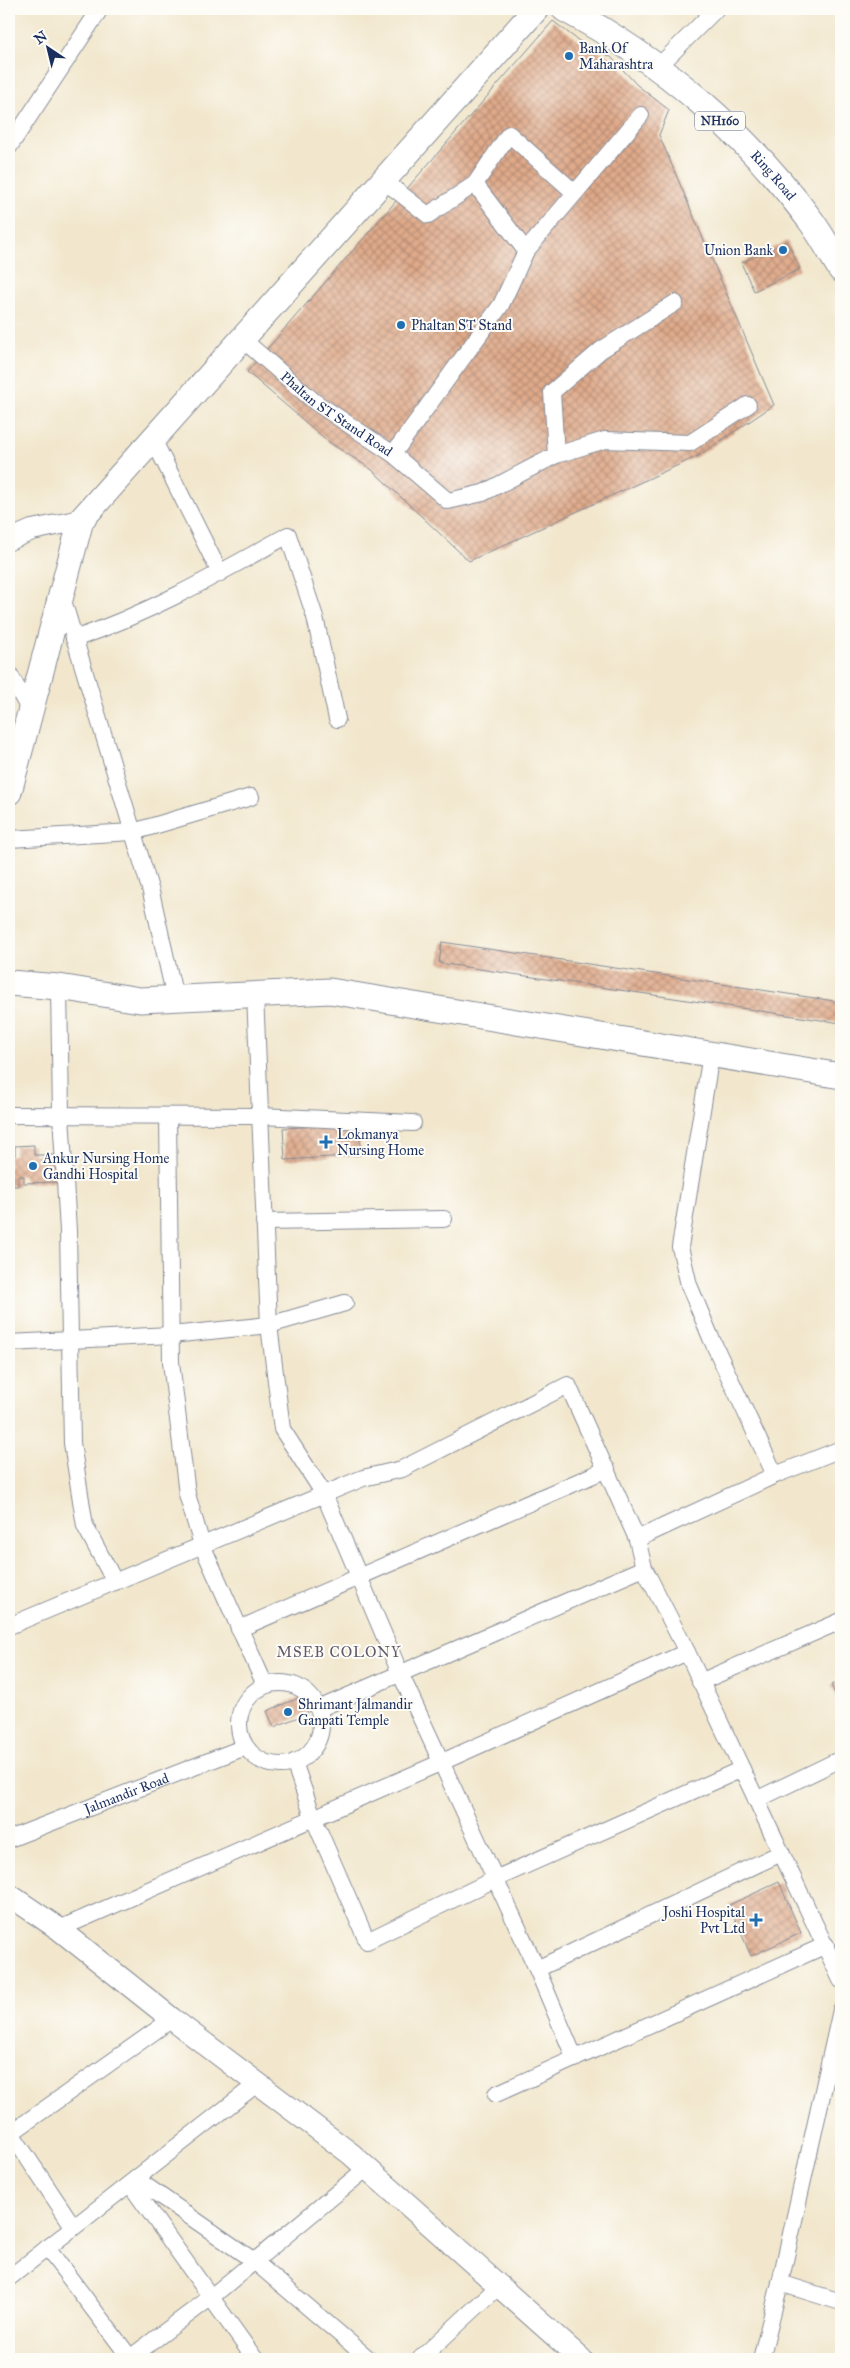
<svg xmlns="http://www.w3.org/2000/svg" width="850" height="2368" viewBox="0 0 850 2368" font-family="'IM FELL Great Primer',serif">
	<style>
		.building { fill: url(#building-cross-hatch) }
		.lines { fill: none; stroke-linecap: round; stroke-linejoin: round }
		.minor-casing { stroke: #868b96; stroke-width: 18 }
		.tertiary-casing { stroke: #868b96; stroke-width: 22 }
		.secondary-casing { stroke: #868b96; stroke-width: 24 }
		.primary-casing { stroke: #868b96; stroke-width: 27 }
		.trunk-casing { stroke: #868b96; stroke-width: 28 }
		.minor { stroke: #fff; stroke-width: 16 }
		.tertiary { stroke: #fff; stroke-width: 20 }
		.secondary { stroke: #fff; stroke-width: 22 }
		.primary { stroke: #fff; stroke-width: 25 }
		.trunk { stroke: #fff; stroke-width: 26 }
		.poi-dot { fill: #1f6fb2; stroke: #fdfcf7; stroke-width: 2 }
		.labels { text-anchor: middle; stroke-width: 4; stroke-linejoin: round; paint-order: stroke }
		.shield { fill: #fdfcf7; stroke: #5f6c8c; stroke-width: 1 }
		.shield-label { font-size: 12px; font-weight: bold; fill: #1b2f5e }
		.poi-label { font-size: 14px; fill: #1b2f5e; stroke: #fdfcf7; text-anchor: start }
		.street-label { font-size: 14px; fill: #1b2f5e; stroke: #fdfcf7 }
		.neighbourhood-label { font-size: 15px; letter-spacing: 1px; fill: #605a6d; stroke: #fdfcf7 }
	</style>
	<defs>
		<pattern id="building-cross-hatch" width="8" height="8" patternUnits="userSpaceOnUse" patternTransform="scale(1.25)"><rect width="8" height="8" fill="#e0aa8a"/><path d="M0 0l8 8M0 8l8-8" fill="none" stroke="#b58b74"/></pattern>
	</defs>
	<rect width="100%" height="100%" fill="#fdfcf7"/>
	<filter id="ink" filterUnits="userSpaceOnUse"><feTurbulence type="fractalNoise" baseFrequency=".02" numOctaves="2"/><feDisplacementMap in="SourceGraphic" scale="10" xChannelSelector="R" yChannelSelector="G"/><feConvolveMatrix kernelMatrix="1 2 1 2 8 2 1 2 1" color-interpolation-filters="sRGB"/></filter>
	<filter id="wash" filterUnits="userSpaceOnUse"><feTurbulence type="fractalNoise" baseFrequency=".0096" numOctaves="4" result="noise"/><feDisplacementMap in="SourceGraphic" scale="20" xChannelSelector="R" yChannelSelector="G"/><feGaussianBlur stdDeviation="1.12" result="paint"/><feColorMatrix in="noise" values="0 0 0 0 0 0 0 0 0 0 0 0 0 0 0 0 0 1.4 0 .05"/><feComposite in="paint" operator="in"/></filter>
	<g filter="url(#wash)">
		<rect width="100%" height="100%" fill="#f2e7cd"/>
		<g id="blocks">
			<path class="building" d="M553 21 579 41 611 57 637 85 669 110 659 135 774 405 698 456 469 561 371 469 330 443 247 372Z
				M787 241 800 269 754 291 741 263Z
				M442 942 841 1002V1023L439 963Z
				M359 1124 361 1155 285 1160 283 1128Z
				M34 1145V1155H56L57 1182 24 1183V1176H18V1186H9V1155H15V1146Z
				M841 1681V1705H840L831 1685Z
				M301 1697 308 1713 274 1727 267 1711Z
				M779 1882 801 1933 751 1956 729 1905Z"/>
		</g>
	</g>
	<g filter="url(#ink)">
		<use href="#blocks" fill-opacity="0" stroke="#868b96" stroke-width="1"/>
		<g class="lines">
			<defs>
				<g id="minor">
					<path d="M659 66 716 9"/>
					<path d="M9 147 100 9"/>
					<path d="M475 184 509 134 575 193"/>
					<path d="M526 251 641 115"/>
					<path id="s1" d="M242 339 315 402 393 454 501 305 526 251 475 184 428 215 383 180"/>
					<path d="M153 439 220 573"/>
					<path d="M393 454 448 501 483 493 556 455 552 392 601 350 675 303"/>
					<path d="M556 455 605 440 690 443 748 405"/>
					<path d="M62 597 151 892 175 998"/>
					<path d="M74 639C150 613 218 574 288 535L315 617 337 719"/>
					<path d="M9 673 30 711"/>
					<path d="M9 839 133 832 251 797"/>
					<path d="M59 987 61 1115 68 1231 72 1443 85 1526 115 1582"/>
					<path d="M255 994 269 1325 282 1429 324 1494 400 1673 537 1969 575 2059"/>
					<path d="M711 1054 680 1247 689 1285 711 1338 775 1475"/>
					<path d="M9 1115 260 1116 413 1123"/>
					<path d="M168 1116 171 1362 187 1494 202 1545 265 1685"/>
					<path d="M264 1222 444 1219"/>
					<path d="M9 1343 171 1335 269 1325 345 1303"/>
					<path d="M637 1539 775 1475 841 1449"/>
					<path d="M9 1626 363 1478 402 1469 568 1385 637 1539 644 1568 687 1652 841 1980"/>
					<path d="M239 1629 607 1469"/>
					<path d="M700 1682 841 1621"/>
					<circle cx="280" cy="1724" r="41"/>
					<path d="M318 1709 644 1568"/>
					<path d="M294 1762 313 1817 367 1941 495 1879 742 1769"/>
					<path d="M756 1800 841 1759"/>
					<path id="s2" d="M9 1839 245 1747"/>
					<path d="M59 1929 442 1762 687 1652"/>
					<path d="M537 1969 781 1853"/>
					<path d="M496 2094 826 1945"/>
					<path d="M136 2179 254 2261 369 2359"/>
					<path d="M130 2184 255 2359"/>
					<path d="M73 2226 11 2133 172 2019"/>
					<path d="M47 2248 131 2359"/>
					<path d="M9 2278 258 2083"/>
					<path d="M780 2283 841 2302"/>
					<path d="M130 2358 210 2298 367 2168"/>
					<path d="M420 2359 499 2286"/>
					<path d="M761 2359 780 2283 841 2010"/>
				</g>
				<path id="tertiary" d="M9 540 32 530 81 520"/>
				<path id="secondary" d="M9 1895 59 1929 172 2019 351 2154 581 2359"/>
				<path id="primary" d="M9 792 81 520 536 9
					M9 983 59 987 140 1000 330 991 841 1076"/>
				<g id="trunk">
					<path id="s3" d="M565 9C661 60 746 133 811 221 822 236 831 253 841 269"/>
				</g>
			</defs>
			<use href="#minor" class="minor-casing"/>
			<use href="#tertiary" class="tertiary-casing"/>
			<use href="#secondary" class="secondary-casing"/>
			<use href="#primary" class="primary-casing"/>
			<use href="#trunk" class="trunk-casing"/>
			<use href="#minor" class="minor"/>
			<use href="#tertiary" class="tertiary"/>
			<use href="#secondary" class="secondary"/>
			<use href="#primary" class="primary"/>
			<use href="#trunk" class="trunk"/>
		</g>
	</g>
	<g class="poi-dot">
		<circle cx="569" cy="56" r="5"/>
		<circle cx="783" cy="250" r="5"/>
		<circle cx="401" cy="325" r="5"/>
		<path d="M323.5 1134.5h5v5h5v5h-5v5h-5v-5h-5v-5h5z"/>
		<circle cx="33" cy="1166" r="5"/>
		<circle cx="288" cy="1712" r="5"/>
		<path d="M753.5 1912.5h5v5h5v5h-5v5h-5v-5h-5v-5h5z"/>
	</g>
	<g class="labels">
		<rect class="shield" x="695" y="111.5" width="50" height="19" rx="4"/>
		<g class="shield-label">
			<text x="720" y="125">NH160</text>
		</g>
		<g class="poi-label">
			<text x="579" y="53">Bank Of<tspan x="579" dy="16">Maharashtra</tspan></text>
			<text x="773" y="255" text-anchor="end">Union Bank</text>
			<text x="411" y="330">Phaltan ST Stand</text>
			<text x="337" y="1139">Lokmanya<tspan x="337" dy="16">Nursing Home</tspan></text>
			<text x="43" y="1163">Ankur Nursing Home<tspan x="43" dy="16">Gandhi Hospital</tspan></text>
			<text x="298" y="1709">Shrimant Jalmandir<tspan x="298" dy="16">Ganpati Temple</tspan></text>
			<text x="745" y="1917" text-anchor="end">Joshi Hospital<tspan x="745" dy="16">Pvt Ltd</tspan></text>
		</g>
		<g class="street-label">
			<text dy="5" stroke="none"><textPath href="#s3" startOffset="268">Ring Road</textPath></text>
			<text dy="5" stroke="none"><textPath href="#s1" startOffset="121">Phaltan ST Stand Road</textPath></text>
			<text dy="5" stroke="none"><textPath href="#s2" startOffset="126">Jalmandir Road</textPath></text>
		</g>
		<g class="neighbourhood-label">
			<text x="339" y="1657">MSEB COLONY</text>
		</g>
	</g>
	<rect width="850" height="2368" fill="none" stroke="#fdfcf7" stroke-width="30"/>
	<g transform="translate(48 48) rotate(325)" stroke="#fdfcf7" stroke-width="4" paint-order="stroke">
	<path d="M0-4L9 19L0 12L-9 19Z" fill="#1b2f5e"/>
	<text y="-8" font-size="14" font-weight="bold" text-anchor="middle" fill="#1b2f5e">N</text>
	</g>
</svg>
